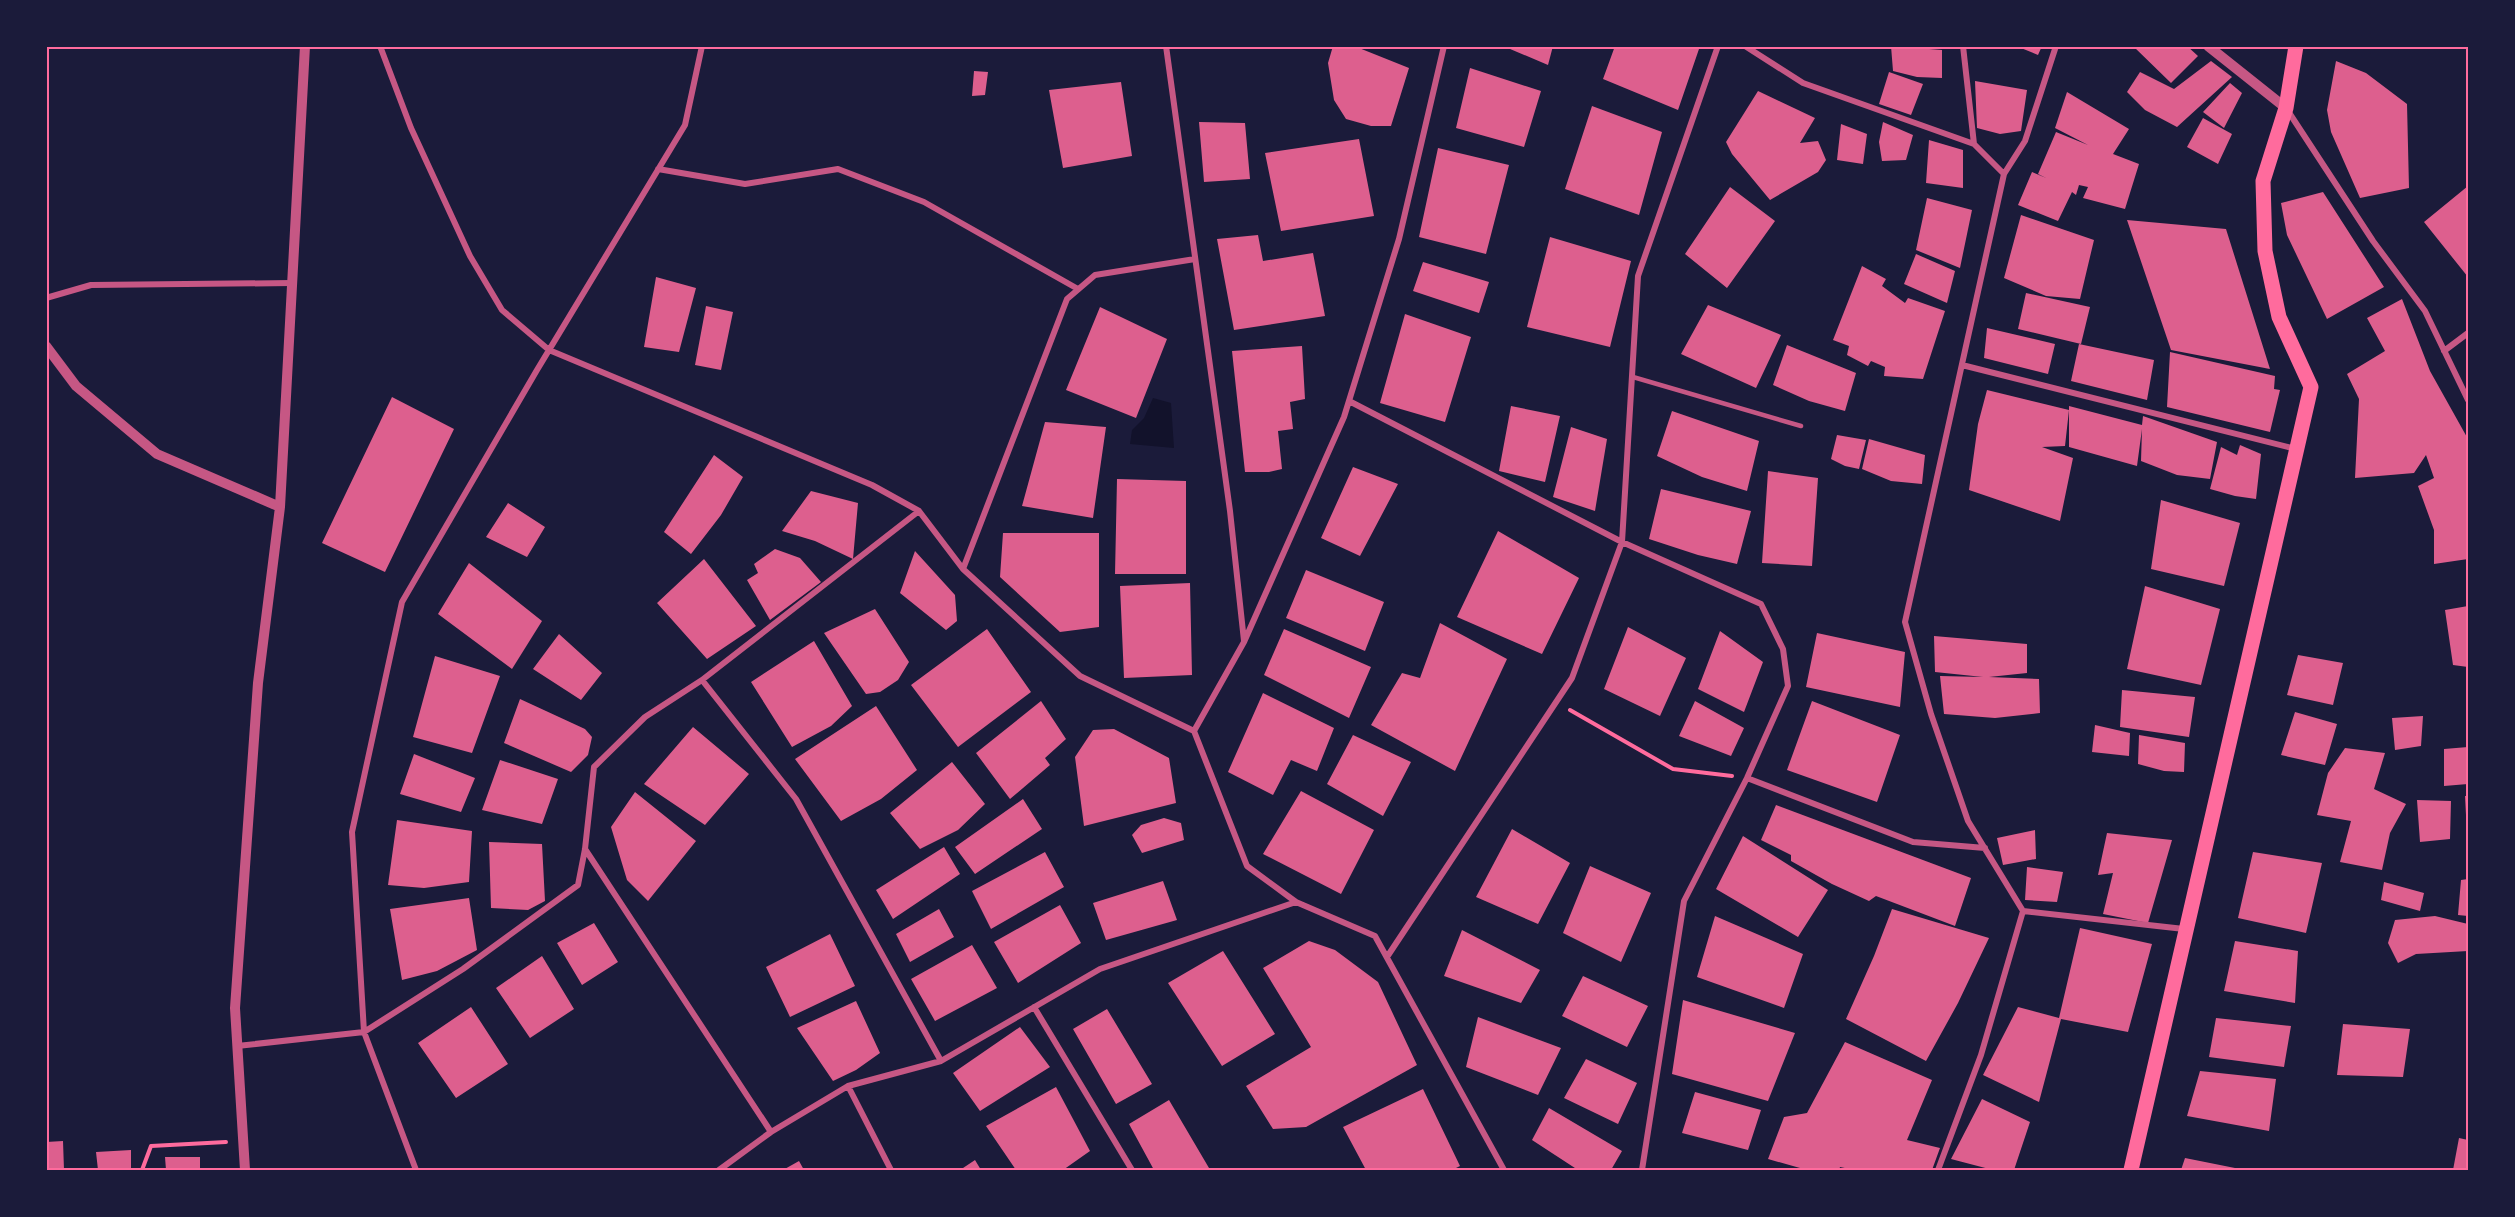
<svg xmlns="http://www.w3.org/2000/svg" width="2515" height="1217" viewBox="0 0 2515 1217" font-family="'Varela Round',sans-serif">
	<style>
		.water { fill: #12122b }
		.building { fill: #dd5f8e }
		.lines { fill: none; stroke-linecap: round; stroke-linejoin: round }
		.path { stroke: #ff6b9d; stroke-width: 4 }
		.service { stroke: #c65784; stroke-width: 4.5 }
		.minor { stroke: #c65784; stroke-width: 6 }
		.tertiary { stroke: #c65784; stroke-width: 10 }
		.primary { stroke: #ff6b9d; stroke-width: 15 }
		.neatline { fill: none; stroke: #ff6b9d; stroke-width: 2 }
	</style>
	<rect width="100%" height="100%" fill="#1b1b3a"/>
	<path class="water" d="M1153 398 1171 403 1174 448 1130 444 1132 430 1144 418Z"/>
	<path class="building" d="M1333 46H1354L1409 68 1391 126H1371L1346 119 1334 100 1328 63Z
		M1503 46H1553L1548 65Z
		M1615 46H1691L1699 49 1678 110 1603 79Z
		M1891 46 1942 50V78L1917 77 1893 71Z
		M2016 46H2042L2038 55Z
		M2133 46H2187L2198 56 2171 83Z
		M2211 61 2232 77 2177 127 2145 110 2127 92 2140 72 2174 89Z
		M2336 61 2366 73 2407 104 2409 188 2360 198 2331 132 2327 110Z
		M1470 68 1541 91 1524 147 1456 128Z
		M974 71 988 72 985 95 972 96Z
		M1889 72 1923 84 1911 115 1879 104Z
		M1975 81 2027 90 2021 131 2000 134 1977 128Z
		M1121 82 1132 156 1063 168 1049 90Z
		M2230 83 2242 93 2224 128 2203 112Z
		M1758 91 1815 118 1800 143 1818 141 1826 160 1818 172 1770 200 1732 154 1726 142Z
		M2067 92 2129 129 2113 154 2139 164 2125 209 2083 198 2088 187 2079 185 2076 195 2072 192 2058 221 2018 205 2032 172 2046 178 2038 174 2056 132 2088 145 2055 128Z
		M1592 106 1662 132 1639 215 1565 189Z
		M2203 118 2232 134 2218 164 2187 147Z
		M1199 122 1245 123 1250 179 1204 182Z
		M1883 122 1913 135 1906 160 1882 161 1879 142Z
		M1841 124 1867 134 1863 164 1837 160Z
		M1359 139 1374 216 1281 231 1265 153Z
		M1929 140 1963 150V188L1926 183Z
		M1438 148 1509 165 1486 254 1419 237Z
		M2468 186V277L2424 222Z
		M1730 187 1775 221 1727 288 1685 254Z
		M2323 192 2384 287 2327 319 2287 235 2281 203Z
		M1927 198 1972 210 1960 268 1916 250Z
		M2021 215 2094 240 2080 299 2046 296 2004 278Z
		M2127 220 2226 229 2270 369 2171 350Z
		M1258 235 1263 261 1313 253 1325 316 1234 330 1217 239Z
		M1550 237 1631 261 1610 347 1527 327Z
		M1916 254 1955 271 1947 303 1904 284Z
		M1423 262 1489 282 1479 313 1413 291Z
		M1862 266 1886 279 1882 286 1905 303 1908 298 1945 311 1923 379 1884 376 1885 367 1871 361 1868 366 1847 355 1849 346 1833 340Z
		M656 277 696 288 679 352 644 347Z
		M2026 293 2090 307 2081 344 2018 329Z
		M2402 299 2430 371 2468 439V559L2434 564V530L2418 486 2434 478 2426 455 2414 473 2355 478 2359 399 2347 374 2385 351 2367 318Z
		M1708 305 1781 335 1756 388 1681 354Z
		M706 306 733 312 721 370 695 365Z
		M1100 307 1167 339 1136 418 1066 390Z
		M1405 314 1471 337 1445 422 1380 403Z
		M1987 328 2055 344 2048 374 1984 358Z
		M2079 344 2154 360 2147 400 2071 381Z
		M1787 345 1856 373 1845 411 1809 401 1773 385Z
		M1302 346 1305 399 1290 402 1293 429 1278 431 1282 469 1269 472H1245L1232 351Z
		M2170 352 2275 376 2274 389 2280 390 2270 432 2167 407Z
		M1987 390 2069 410V406L2142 425 2143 416 2217 442 2210 479 2177 475 2141 461 2142 429 2137 466 2069 447V410L2065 446 2042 447 2073 458 2060 521 1969 490 1978 424Z
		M392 397 454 429 385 572 322 543Z
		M1511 406 1560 416 1545 482 1499 471Z
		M1672 411 1759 441 1747 491 1702 477 1657 456Z
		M1045 422 1106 427 1093 518 1022 506Z
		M1571 427 1607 439 1595 511 1553 497Z
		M1837 435 1866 440 1859 469 1845 466 1831 459Z
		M1869 439 1925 455 1922 484 1891 481 1862 469Z
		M2240 445 2261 454 2256 499 2235 496 2210 489 2221 447 2237 455Z
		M714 455 743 477 721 515 691 554 664 532Z
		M1353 467 1398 484 1360 556 1321 538Z
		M1768 471 1818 478 1812 566 1762 563Z
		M1117 479 1186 481V574H1115Z
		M1661 489 1751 511 1737 564 1698 555 1649 539Z
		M811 491 858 503 853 559 815 541 782 531Z
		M2161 500 2240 523 2224 586 2151 569Z
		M508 503 545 527 527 557 486 537Z
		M1498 531 1579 578 1542 654 1457 617Z
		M1003 533H1099V627L1060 632 1000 577Z
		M775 549 800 558 821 582 770 620 747 580 758 573 754 564Z
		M915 551 955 595 957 621 946 630 900 593Z
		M704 559 756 626 707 659 657 603Z
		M469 563 542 621 512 669 438 614Z
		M1306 570 1384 602 1365 651 1286 618Z
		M1190 583 1192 675 1124 678 1120 586Z
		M2145 586 2220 609 2201 685 2127 669Z
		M2468 606V667L2453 665 2445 610Z
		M875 609 909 662 898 680 880 692 866 694 824 633Z
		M1440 623 1507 659 1455 771 1371 725 1402 673 1420 678Z
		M1628 627 1686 658 1660 716 1604 689Z
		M987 629 1031 692 958 747 911 685Z
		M1284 629 1371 667 1349 718 1264 675Z
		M1720 631 1763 662 1744 712 1698 689Z
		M1817 633 1905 652 1900 707 1806 687Z
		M559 634 602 673 581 700 533 669Z
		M1934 636 2027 644V673L1989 677 2039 679 2040 713 1995 718 1944 714 1940 676 1983 677 1935 672Z
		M814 641 852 706 831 726 792 747 751 682Z
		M2298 655 2343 663 2333 705 2287 695Z
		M435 656 500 676 472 753 413 737Z
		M2122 690 2195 697 2189 737 2120 727Z
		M1263 693 1334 728 1317 771 1291 760 1273 795 1228 772Z
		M520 699 585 729 592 737 588 755 571 772 504 743Z
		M1041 701 1066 739 1045 758 1050 765 1010 799 976 753Z
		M1695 701 1744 728 1731 756 1679 736Z
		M1812 701 1900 735 1877 802 1787 770Z
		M876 706 917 770 881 799 841 821 795 759Z
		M2295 712 2337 724 2325 765 2281 755Z
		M2423 716 2421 746 2395 750 2392 718Z
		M2095 725 2130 733 2129 756 2092 752Z
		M693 727 749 774 705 825 644 784Z
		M1114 729 1169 758 1176 803 1084 826 1075 757 1093 730Z
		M1353 735 1411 762 1383 816 1327 784Z
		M2139 735 2185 743 2184 772 2164 771 2138 764Z
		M2468 747V784L2444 786V749Z
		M2345 748 2385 753 2374 789 2406 804 2390 833 2382 870 2340 862 2351 821 2317 815 2328 773Z
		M414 754 475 778 461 812 400 794Z
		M500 760 558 779 542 824 482 810Z
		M952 762 985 804 958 830 920 849 890 813Z
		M1301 791 1374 830 1341 894 1263 854Z
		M635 792 696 841 648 901 627 880 611 827Z
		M2465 796H2468V834H2467Z
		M1023 799 1042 829 975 874 955 847Z
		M2417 800 2451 801 2450 839 2420 842Z
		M1776 805 1971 878 1955 926 1876 896 1869 901 1832 884 1791 861V855L1761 840Z
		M1164 818 1181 823 1184 840 1142 853 1132 835 1141 825Z
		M397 820 472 831 469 882 424 888 388 885Z
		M1512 829 1570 863 1538 924 1476 897Z
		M2035 830 2036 859 2003 865 1997 838Z
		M2107 833 2172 840 2148 923 2103 914 2113 873 2098 875Z
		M1743 836 1828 890 1798 937 1716 889Z
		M489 842 542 844 545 901 528 910 491 908Z
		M944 847 960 874 893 919 876 890Z
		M1045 852 1064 887 991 929 972 891Z
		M2253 852 2322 863 2306 933 2238 918Z
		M1590 866 1651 893 1621 962 1563 933Z
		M2027 867 2063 872 2057 902 2025 900Z
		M2468 879V916L2458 915 2461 880Z
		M1163 881 1177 920 1106 940 1093 903Z
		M2384 882 2424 893 2420 911 2381 900Z
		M469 898 477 950 437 971 402 980 390 909Z
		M1060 905 1081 943 1018 983 994 942Z
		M939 909 954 937 910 962 896 934Z
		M1892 909 1989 938 1958 1003 1926 1061 1846 1019 1874 956Z
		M1715 916 1803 954 1784 1008 1697 977Z
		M2435 916 2468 924V951L2416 954 2398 963 2388 943 2395 920Z
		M594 923 618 962 582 985 557 943Z
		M2080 928 2152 944 2128 1032 2061 1019 2039 1102 1983 1075 2018 1007 2059 1018Z
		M1462 930 1540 970 1521 1003 1444 976Z
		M830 934 855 986 790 1017 766 967Z
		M1309 941 1335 950 1378 982 1417 1065 1306 1127 1273 1129 1246 1086 1311 1047 1263 968Z
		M2235 941 2298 951 2295 1003 2224 991Z
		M972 945 997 988 935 1021 911 979Z
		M1223 951 1275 1034 1222 1066 1168 983Z
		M542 956 574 1009 530 1038 496 988Z
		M1583 976 1648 1006 1627 1047 1562 1016Z
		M1683 1000 1795 1033 1768 1101 1672 1074Z
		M856 1001 880 1053 856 1070 833 1081 797 1028Z
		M471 1007 508 1064 456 1098 418 1043Z
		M1107 1009 1152 1084 1116 1104 1073 1029Z
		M1478 1017 1561 1048 1538 1095 1466 1067Z
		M2216 1018 2291 1026 2284 1067 2209 1057Z
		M2343 1024 2410 1029 2403 1077 2337 1075Z
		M1020 1027 1050 1067 980 1111 953 1073Z
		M1845 1042 1932 1080 1907 1140 1940 1148 1932 1170H1854L1840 1167 1839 1170H1807L1768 1159 1784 1117 1807 1113Z
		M1586 1059 1637 1083 1618 1124 1564 1098Z
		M2200 1071 2276 1079 2269 1131 2187 1116Z
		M1056 1087 1090 1151 1063 1170H1016L986 1126Z
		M1423 1089 1460 1166 1452 1170H1366L1343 1127Z
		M1695 1092 1761 1110 1748 1150 1682 1133Z
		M1982 1099 2030 1122 2014 1170H1993L1951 1159Z
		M1169 1100 1209 1168 1205 1170H1154L1129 1124Z
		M1549 1108 1622 1151 1611 1170H1578L1532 1140Z
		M2459 1138 2468 1140V1170H2453Z
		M63 1141 64 1170H46V1142Z
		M131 1150V1170H98L96 1152Z
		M165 1157H200V1170H166Z
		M2185 1158 2240 1169V1170H2181Z
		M975 1160 981 1170H960Z
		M799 1161 804 1170H783Z"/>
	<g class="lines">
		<path class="path" d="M1570 710 1673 769 1732 776
			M142 1170 151 1146 226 1142"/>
		<path class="service" d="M1633 377 1801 426"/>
		<path class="minor" d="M380 46 411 128 470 256 502 310 549 350 872 485 919 511 963 569 1080 676 1194 731
			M1166 46 1230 511 1244 641
			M1444 46 1399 239 1344 417 1244 642 1194 731 1247 866 1296 902 1375 936 1504 1170
			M1745 46 1803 83 1974 144 2004 174 2025 141 2056 46
			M1963 46 1974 144
			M2288 111 2373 241 2425 311 2468 400
			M658 169 745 184 838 169 924 202 1078 289
			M2004 174 1905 622 1931 714 1968 821 2023 911 2184 929
			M46 298 91 285 292 283
			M2444 351 2468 333
			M1962 365 2296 449
			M1349 401 1622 542 1761 604 1783 649 1788 686 1747 778 1684 901 1642 1170
			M963 569 1067 299 1095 275 1195 259
			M702 680 796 799 941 1061
			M1747 778 1913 842 1985 848
			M585 849 771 1132
			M1387 957 1572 678 1622 542 1638 276 1718 46
			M1034 1007 1132 1170
			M237 1046 364 1032 463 969 578 885 585 849 594 767 645 717 702 680 919 511
			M848 1086 891 1170
			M416 1170 364 1032 352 832 402 602 537 370 685 125 702 46
			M719 1170 771 1132 848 1086 941 1061 1100 969 1296 902
			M1938 1170 1981 1055 2023 911"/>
		<path class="tertiary" d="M2208 46 2286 108
			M46 346 76 386 157 454 280 507
			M245 1170 235 1008 258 683 280 507 305 46"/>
		<path class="primary" d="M2131 1170 2311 387 2279 317 2265 251 2263 181 2286 108 2296 46"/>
	</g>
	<rect width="2515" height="1217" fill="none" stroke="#1b1b3a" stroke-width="96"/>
	<rect x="48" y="48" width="2419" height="1121" class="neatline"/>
</svg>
